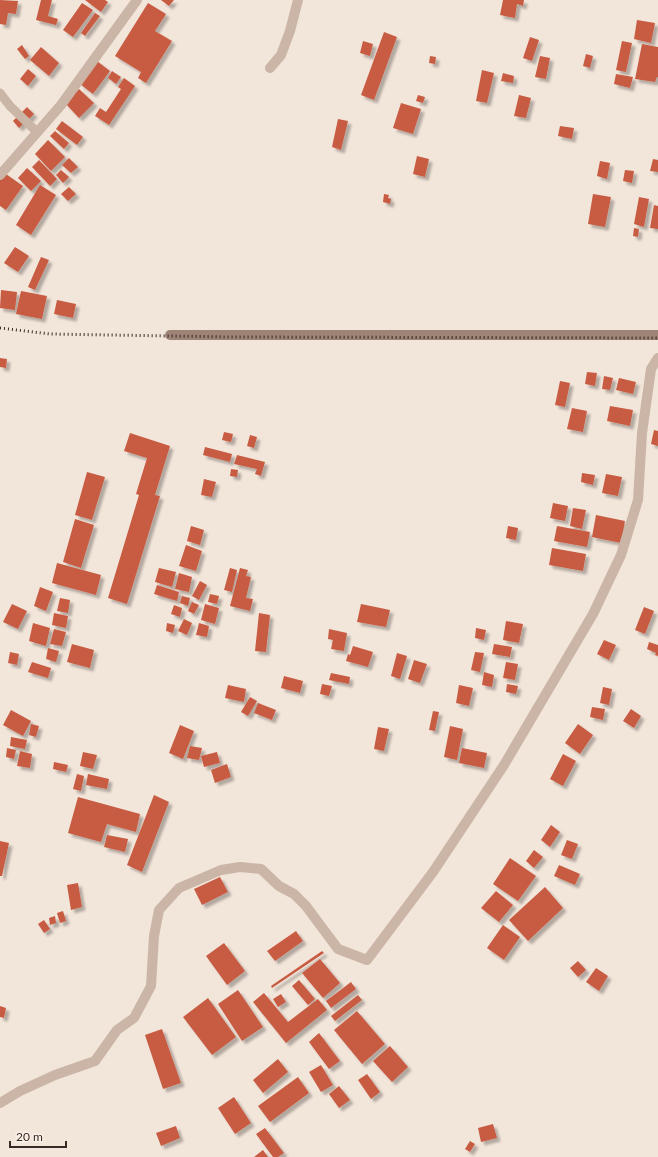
<svg xmlns="http://www.w3.org/2000/svg" width="658" height="1157" viewBox="0 0 658 1157" font-family="Lato,sans-serif">
	<style>
		.building { fill: #c85b42; filter: url(#shadow) }
		.lines { fill: none; stroke-linecap: round; stroke-linejoin: round }
		.service { stroke: #cab5a6; stroke-width: 9 }
		.minor { stroke: #cab5a6; stroke-width: 10 }
		.secondary { stroke: #9e8377; stroke-width: 10 }
		.rail { stroke: #362b27; stroke-width: 3; stroke-dasharray: 1 3; stroke-linecap: butt }
	</style>
	<defs>
		<filter id="shadow"><feDropShadow dx="3.5" dy="3.5" stdDeviation="1" flood-color="#0004"/></filter>
	</defs>
	<rect width="100%" height="100%" fill="#f2e5da"/>
	<path class="building" d="M0 0 18 1 16 14 8 13 6 25 0 24Z
		M41 0H52L48 16 58 19 56 25 36 20Z
		M85 0H105L108 2 101 12Z
		M161 0H174L169 6Z
		M503 0H524L523 6 517 4 515 18 500 15Z
		M82 3 93 10 73 37 63 30Z
		M148 3 166 14 155 31 172 41 146 83 138 78 141 72 115 56Z
		M95 13 100 16 85 36 81 33Z
		M637 20 655 23 651 43 634 39Z
		M384 32 397 37 374 100 361 95Z
		M530 37 539 40 532 61 523 58Z
		M363 41 373 44 370 56 360 53Z
		M622 41 632 43 626 72 616 70Z
		M642 44 658 47V77H657L655 82 635 79Z
		M22 45 29 56 25 59 17 49Z
		M41 47 59 63 49 76 30 60Z
		M586 54 593 56 590 68 583 66Z
		M430 56 436 57 435 64 429 63Z
		M540 56 550 58 546 79 535 77Z
		M97 61 110 71 93 94 80 84Z
		M28 69 36 76 28 86 20 79Z
		M482 70 494 73 487 103 476 101Z
		M112 71 121 77 116 84 108 78Z
		M503 73 514 76 513 83 501 81Z
		M616 74 633 77 630 88 614 84Z
		M124 78 135 86 109 125 95 116 100 108 106 112 121 89 118 87Z
		M79 89 94 103 79 118 65 103Z
		M418 95 425 97 423 103 416 101Z
		M519 95 531 98 526 118 514 116Z
		M401 103 421 109 413 134 393 128Z
		M27 107 34 114 27 121 20 114Z
		M17 117 24 123 19 128 13 121Z
		M338 119 348 121 341 150 332 147Z
		M62 121 83 137 77 145 56 129Z
		M560 126 574 128 572 139 558 136Z
		M55 131 69 143 64 149 50 136Z
		M48 140 65 157 51 171 35 154Z
		M417 156 429 159 425 177 413 174Z
		M69 158 78 167 71 173 62 165Z
		M653 159 658 160V172L650 171Z
		M39 160 57 179 50 186 32 167Z
		M600 161 610 163 607 179 597 176Z
		M27 168 41 181 31 191 18 178Z
		M61 170 69 177 63 183 56 175Z
		M625 170 634 171 632 183 623 181Z
		M3 172 23 186 6 210 0 206V176Z
		M40 185 56 195 31 235 16 225Z
		M69 187 76 194 68 201 61 194Z
		M384 194 389 195 388 198 391 199 390 204 383 202Z
		M593 194 611 197 605 227 588 224Z
		M639 197 649 199 644 227 634 224Z
		M654 205 658 206V229L650 228Z
		M634 228 639 229 638 237 633 236Z
		M15 247 29 256 18 272 4 263Z
		M41 257 49 260 35 290 28 287Z
		M1 290 17 292 15 310 0 308Z
		M21 291 47 296 42 319 16 314Z
		M57 300 76 304 73 318 54 314Z
		M0 358 7 359 6 368 0 367Z
		M587 372 597 373 595 386 585 384Z
		M604 376 613 378 610 390 602 389Z
		M619 378 636 382 633 394 616 390Z
		M560 381 570 383 565 407 555 405Z
		M610 406 633 410 630 426 607 421Z
		M572 408 587 411 583 432 567 429Z
		M654 430 658 431V446L651 444Z
		M224 432 233 434 231 442 222 440Z
		M130 433 170 446 155 495 160 496 127 604 108 598 139 495 136 494 147 458 124 451Z
		M250 435 257 437 254 448 247 446Z
		M205 447 232 454 230 462 203 455Z
		M237 455 265 462 261 476 255 474 257 469 234 464Z
		M231 469 238 470 237 477 230 476Z
		M87 472 105 477 92 520 75 515Z
		M582 473 595 475 593 485 581 482Z
		M606 474 622 477 618 496 602 493Z
		M204 479 216 482 212 497 201 495Z
		M553 503 568 506 565 521 550 518Z
		M573 508 586 510 582 529 570 526Z
		M596 515 625 521 621 543 592 537Z
		M75 519 94 525 81 568 63 562Z
		M191 526 204 530 200 545 187 541Z
		M508 526 518 528 516 540 506 538Z
		M557 526 590 532 587 547 554 541Z
		M186 545 202 551 196 571 179 566Z
		M552 548 586 554 583 571 549 565Z
		M57 563 101 575 96 595 52 583Z
		M159 568 176 572 172 587 155 582Z
		M230 568 237 570 232 592 224 590Z
		M240 568 248 570 246 576 251 577 246 598 253 599 250 611 230 606Z
		M179 573 192 577 189 592 175 589Z
		M200 581 207 585 199 600 192 596Z
		M157 585 179 592 177 601 154 594Z
		M40 587 53 592 46 611 34 606Z
		M210 594 219 596 217 604 208 602Z
		M182 596 190 598 188 606 180 603Z
		M60 598 70 600 68 613 57 611Z
		M192 602 199 605 194 614 188 611Z
		M12 604 27 611 18 629 3 622Z
		M205 604 219 608 215 624 201 620Z
		M361 604 390 610 386 627 357 622Z
		M174 605 182 608 180 617 171 614Z
		M644 607 654 611 645 634 635 630Z
		M54 613 68 616 66 628 52 625Z
		M259 613 270 615 266 652 255 651Z
		M184 619 192 623 187 635 178 631Z
		M506 621 523 624 519 643 503 640Z
		M33 623 50 628 46 646 29 641Z
		M167 623 175 625 173 633 166 631Z
		M199 623 209 626 207 637 196 635Z
		M476 628 486 630 484 640 475 638Z
		M54 629 66 632 62 646 50 644Z
		M329 629 347 633 344 651 331 649 333 640 328 639Z
		M604 640 616 645 609 660 597 654Z
		M649 642 658 645V656L655 655 656 653 647 649Z
		M72 644 94 650 90 668 67 662Z
		M494 644 512 647 510 657 492 654Z
		M353 646 373 652 368 667 346 661 348 654 350 655Z
		M48 648 59 651 56 662 46 659Z
		M10 652 19 654 17 665 8 663Z
		M475 652 484 653 480 672 471 670Z
		M397 653 407 656 400 679 391 676Z
		M414 660 427 664 420 683 408 679Z
		M32 662 51 668 48 678 28 672Z
		M506 662 518 664 515 680 503 678Z
		M484 672 494 675 492 687 482 685Z
		M331 673 350 677 349 684 329 680Z
		M284 676 303 681 300 693 281 688Z
		M322 684 332 686 329 696 320 694Z
		M507 684 518 686 516 694 506 692Z
		M228 685 246 689 244 702 225 698Z
		M459 685 473 688 469 706 456 703Z
		M603 687 612 689 609 705 600 703Z
		M250 697 257 701 248 716 241 712Z
		M258 703 276 710 272 720 254 713Z
		M592 707 605 709 603 720 590 717Z
		M631 709 641 716 634 728 623 721Z
		M11 710 31 721 23 736 3 725Z
		M433 711 439 712 435 731 429 730Z
		M31 724 39 726 36 737 29 735Z
		M578 724 593 735 580 754 565 743Z
		M180 725 194 731 183 759 169 753Z
		M450 726 463 729 457 760 444 757Z
		M378 727 389 729 384 751 374 749Z
		M11 737 27 740 25 749 10 746Z
		M190 746 202 748 199 760 187 758Z
		M7 748 16 750 14 759 6 757Z
		M462 748 487 753 484 768 459 763Z
		M20 751 32 754 30 768 17 766Z
		M83 752 97 755 93 769 80 766Z
		M217 752 220 763 204 767 201 756Z
		M563 754 576 761 563 786 550 779Z
		M54 762 68 765 66 772 53 769Z
		M227 764 231 777 215 783 211 770Z
		M77 774 84 776 81 791 73 789Z
		M88 774 109 779 107 789 86 785Z
		M154 795 169 802 142 872 127 865Z
		M78 797 140 814 136 832 107 824 101 842 68 833Z
		M551 825 560 832 550 847 541 840Z
		M107 835 128 839 125 852 104 847Z
		M567 840 578 844 572 859 561 855Z
		M0 841 9 843 2 876H0Z
		M534 850 543 857 534 868 526 861Z
		M510 858 536 876 518 901 493 884Z
		M559 865 580 874 575 885 554 876Z
		M220 877 228 892 202 905 194 889Z
		M78 883 82 907 71 910 67 885Z
		M545 887 563 908 528 941 509 920Z
		M496 891 513 905 499 922 481 908Z
		M63 911 66 921 60 923 57 913Z
		M55 916 56 923 50 925 49 918Z
		M44 920 50 929 44 933 38 924Z
		M503 925 520 937 504 960 487 948Z
		M296 931 303 941 275 961 267 951Z
		M224 943 245 971 227 985 206 956Z
		M322 951 324 953 272 988 271 986Z
		M320 959 340 983 323 998 302 973Z
		M578 961 586 970 578 977 570 968Z
		M596 968 608 976 599 991 586 982Z
		M299 980 315 999 308 1005 292 986Z
		M351 982 356 989 331 1008 326 1001Z
		M238 990 263 1027 242 1041 218 1004Z
		M264 993 288 1022 318 999 327 1010 286 1043 253 1002Z
		M281 994 286 1002 278 1007 273 999Z
		M358 995 362 1000 335 1021 331 1016Z
		M208 998 236 1037 212 1055 183 1017Z
		M0 1006 6 1008 4 1018 0 1017Z
		M357 1011 385 1044 362 1064 334 1030Z
		M162 1029 181 1083 163 1089 145 1035Z
		M319 1033 340 1061 329 1069 309 1042Z
		M390 1046 408 1067 392 1082 373 1061Z
		M278 1059 288 1072 263 1093 253 1080Z
		M321 1065 333 1085 321 1092 309 1072Z
		M367 1074 380 1092 371 1099 358 1080Z
		M298 1077 309 1093 270 1122 258 1106Z
		M339 1086 350 1100 339 1108 329 1094Z
		M234 1097 251 1123 235 1134 218 1108Z
		M493 1124 497 1138 481 1142 478 1128Z
		M176 1126 180 1138 161 1146 156 1133Z
		M265 1128 284 1153 278 1157H273L256 1134Z
		M470 1141 475 1144 470 1152 465 1149Z
		M263 1150 268 1157H254Z"/>
	<g class="lines">
		<path class="service" d="M0 93 10 106 37 132"/>
		<path class="minor" d="M270 68 281 55 290 31 298 0
			M0 175 61 105 137 0
			M0 1103 20 1091 55 1075 95 1061 117 1030 134 1018 151 986 154 936 159 910 179 888 221 870 240 867 261 869 279 886 294 894 306 906 338 949 367 960 433 872 504 765 593 614 621 555 638 500 642 433 651 369 658 358"/>
		<path class="secondary" d="M170 335C333 336 495 334 658 335"/>
		<path class="rail" d="M0 328 50 334 231 337 658 338"/>
	</g>
	<path d="M10 1141v6h56v-6" fill="none" stroke="#362b27" stroke-width="2"/>
	<text x="16" y="1141" font-size="12" fill="#362b27" stroke="#faf0e6" stroke-width="3" paint-order="stroke">20 m</text>
</svg>
